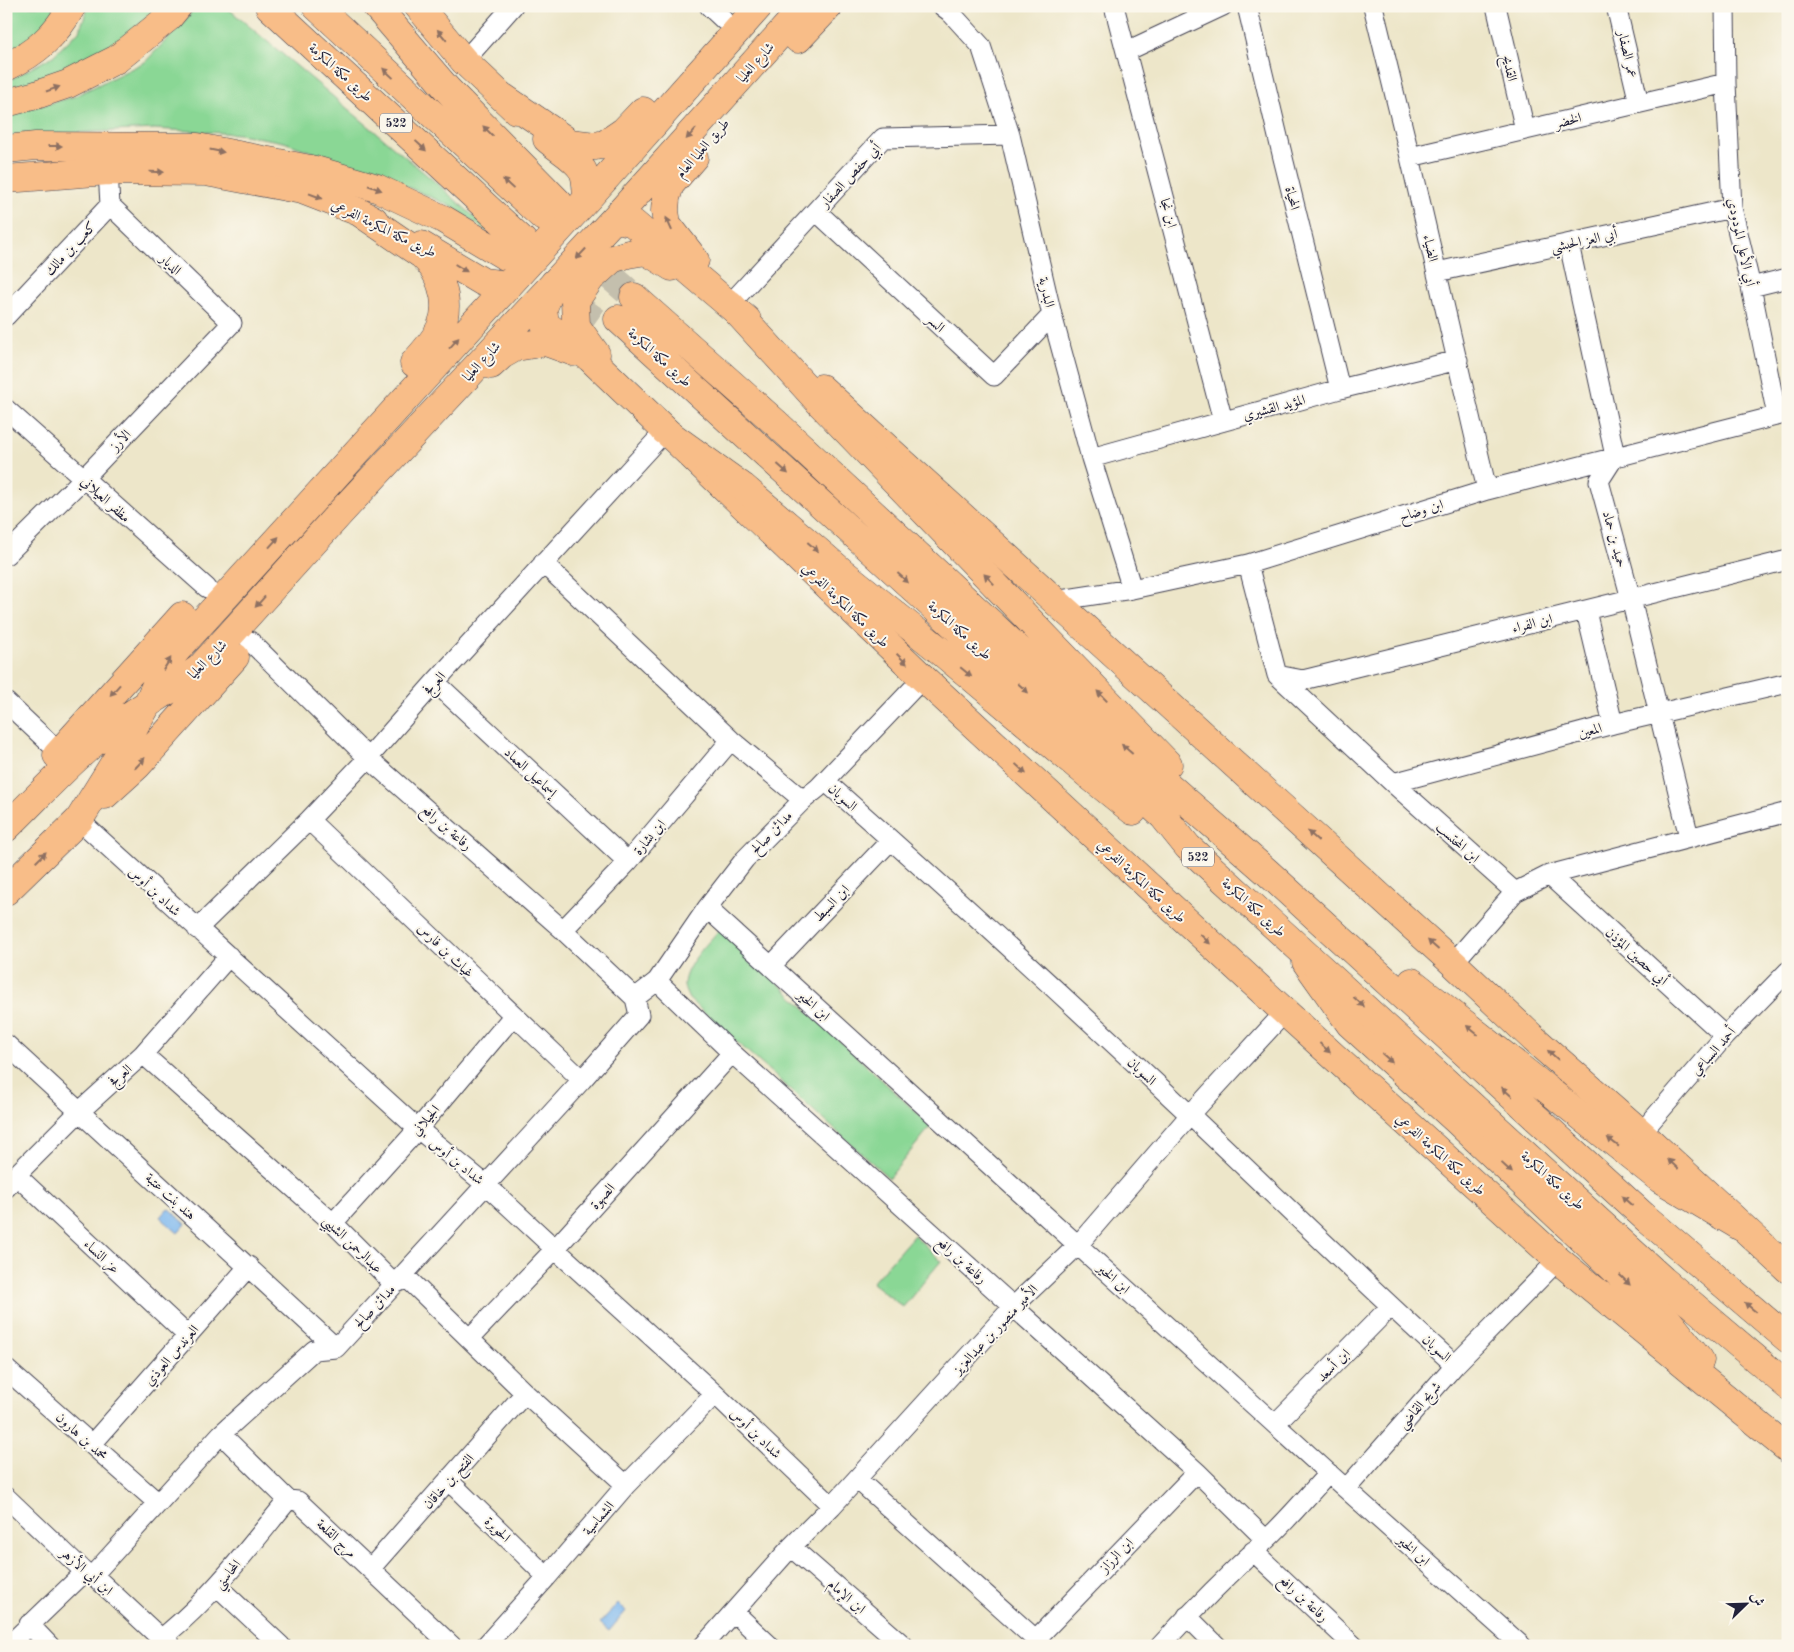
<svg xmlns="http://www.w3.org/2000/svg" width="1794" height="1652" viewBox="0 0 1794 1652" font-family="'Old Standard TT',Amiri,serif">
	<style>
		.green { fill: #8ad795; stroke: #567c68 }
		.water { fill: #7eb8ef; stroke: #506d95 }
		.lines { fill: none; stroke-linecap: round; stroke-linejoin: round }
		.motorway-tunnel { stroke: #c4bfad; stroke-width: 28; stroke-dasharray: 28 14; stroke-linecap: butt }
		.minor-casing { stroke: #403f50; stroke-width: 21 }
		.primary-casing { stroke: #403f50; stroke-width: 29 }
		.motorway-casing { stroke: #403f50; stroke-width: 29 }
		.minor { stroke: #fff; stroke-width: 19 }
		.primary { stroke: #f8bd88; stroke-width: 28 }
		.motorway { stroke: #f8bd88; stroke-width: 28 }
		.oneway { fill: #8d7062 }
		.labels { text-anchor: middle; stroke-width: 4; stroke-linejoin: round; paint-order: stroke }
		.shield { fill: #fbf7ec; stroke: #636270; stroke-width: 1 }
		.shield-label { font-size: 12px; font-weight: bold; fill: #22223b }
		.street-label { font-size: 14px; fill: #22223b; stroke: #fbf7ec }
	</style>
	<rect width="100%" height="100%" fill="#fbf7ec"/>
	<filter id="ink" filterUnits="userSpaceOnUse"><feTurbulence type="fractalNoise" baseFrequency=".02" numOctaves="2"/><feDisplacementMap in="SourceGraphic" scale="10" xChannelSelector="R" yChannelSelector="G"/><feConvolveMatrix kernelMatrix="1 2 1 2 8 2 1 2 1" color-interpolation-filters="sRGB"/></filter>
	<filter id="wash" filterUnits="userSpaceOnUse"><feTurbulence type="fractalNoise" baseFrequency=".0096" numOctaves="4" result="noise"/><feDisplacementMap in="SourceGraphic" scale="20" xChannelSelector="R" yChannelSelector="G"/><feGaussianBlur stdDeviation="1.12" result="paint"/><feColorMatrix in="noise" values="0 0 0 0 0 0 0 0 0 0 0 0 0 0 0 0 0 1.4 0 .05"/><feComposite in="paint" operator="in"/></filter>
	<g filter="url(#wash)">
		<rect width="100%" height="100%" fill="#ede6c9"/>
		<path class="green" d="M6 6H67L6 62Z
			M89 6H158C120 50 62 77 6 90V82L53 56 79 31Z
			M196 6H225L434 181 507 246 453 207 401 184 284 142 239 134 155 129 6 136V115L73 97 145 62 183 23Z
			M720 929 931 1126 889 1178 689 999C687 995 684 989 684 985 684 966 708 943 720 929Z
			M914 1235 941 1261 903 1307 872 1283Z"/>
		<path class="water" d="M168 1208 186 1224 178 1233 160 1217Z
			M618 1603 626 1611 609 1631 600 1623Z"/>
	</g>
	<g filter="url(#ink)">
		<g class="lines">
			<path class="motorway-tunnel" d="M543 217 634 297
				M505 256 607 329"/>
			<defs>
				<path id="minor" d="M709 6 725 21
					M942 6 950 12 981 46 1010 135 1052 315 1091 458 1132 589
					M1114 6 1223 421
					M1247 6 1283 158 1340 389
					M1373 6 1410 157 1487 490
					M1496 6 1525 130
					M1616 6 1639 103
					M1725 6 1726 83 1732 208 1751 287 1777 416
					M1127 51 1223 6
					M464 61 513 6
					M1410 157 1726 83
					M816 211 994 376 1052 315
					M1569 244 1615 456 1599 481 1631 599 1689 837
					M1437 272 1732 208
					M1751 287 1788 278
					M730 304 883 138 1010 135
					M6 316 110 205 108 171
					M6 409 207 588
					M1091 458 1340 389 1458 360
					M6 555 83 479 232 323 110 205
					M543 563 731 740 803 800
					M1248 564 1277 675 1393 783 1515 892
					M1054 601 1132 589 1248 564 1487 490 1788 413
					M1586 611 1613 724
					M1277 675 1303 680 1788 560
					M435 682 628 862
					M6 702 59 752
					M825 781C949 891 1071 1003 1191 1116 1279 1199 1365 1284 1455 1365
					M1393 783 1613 724 1788 683
					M79 820 418 1129 485 1184 555 1249 715 1394 832 1506
					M309 820 582 1080
					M1549 875 1725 1036
					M707 908 1346 1489 1522 1646
					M197 929 309 820 368 758 435 682 665 431
					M563 930 628 862 731 740
					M1453 963 1515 892 1549 875 1788 812
					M771 966 891 840
					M657 981 732 1053 1197 1472 1266 1540
					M635 998 657 981 707 908 745 859 803 800 818 788 923 678
					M6 1044 336 1348
					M143 1054 333 1223 394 1284 407 1278 525 1393 626 1485
					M1641 1133 1725 1036 1788 971
					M16 1175 188 1336
					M6 1188 16 1175 79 1112 143 1054 229 956
					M333 1223 418 1129 514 1015
					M470 1338 555 1249 732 1053
					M6 1369 158 1503
					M1275 1424 1390 1307
					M221 1434 288 1500 298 1501 452 1646
					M92 1444 249 1266
					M857 1479 1043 1646
					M448 1480 547 1577
					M1346 1489 1455 1365 1558 1260
					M6 1497 85 1572 93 1575 169 1646
					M791 1547 904 1646
					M1253 1551 1354 1646
					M370 1569 525 1393
					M93 1575 221 1434 314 1350 336 1348 582 1080 639 1015 635 998 563 930 368 758 250 641
					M217 1586 281 1646
					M734 1612 770 1646
					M1187 1616 1217 1646
					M29 1624 50 1646
					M1036 1639 1197 1472
					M8 1646 85 1572
					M170 1646 168 1633C214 1595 250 1546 288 1500
					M485 1646 547 1577 626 1485 715 1394
					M703 1646 791 1547 832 1506 1013 1307 1078 1245 1190 1115 1285 1012
					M1160 1646C1194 1609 1229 1574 1266 1540 1288 1520 1308 1495 1329 1473"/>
				<path id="primary" d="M418 6 464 61 516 110
					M798 39 829 6
					M503 97 570 143 595 146 605 144 624 131 643 111
					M547 139C558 149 576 158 583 171 587 179 586 190 587 199
					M694 157 670 185 666 198 665 211 667 224 695 260
					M6 179 108 171 206 172 302 190 359 212 374 220
					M359 212 422 255C432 264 436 272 441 284 453 319 437 338 414 363
					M615 218 633 223 747 320
					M421 245 483 282 507 285
					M554 283 543 308 545 324 590 358 923 678 1285 1012 1558 1260 1788 1449
					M596 354 576 326 575 301 591 278 612 259 628 254 646 251 672 267
					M491 365 502 355 516 347 546 342 574 352
					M821 388 1453 963 1534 1039 1641 1133 1788 1269
					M57 755 182 616
					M105 795 137 766 235 657
					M6 828C41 794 74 757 112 728 141 706 173 690 201 667L341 512 615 218 805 6
					M6 891 79 820 115 762 147 705 163 669 174 653 587 199 759 6
					M1306 962 1350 1024 1457 1121 1667 1319 1700 1360"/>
				<path id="motorway" d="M269 6 523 241
					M316 6 543 217
					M376 6 447 89 559 203
					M6 67C36 53 56 35 72 6
					M6 103 36 95 68 84 117 59 169 17 178 6
					M6 149 36 146 197 147 315 170 377 188 443 219 505 256
					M634 297 777 424 1104 729 1267 872 1648 1220 1788 1339
					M730 304 821 404 1168 764
					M618 319 1163 816 1188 847 1663 1280 1788 1386
					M665 431 743 487 841 571 938 649 1092 778 1133 811
					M1412 982 1660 1179 1741 1227"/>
			</defs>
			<use href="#minor" class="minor-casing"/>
			<use href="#primary" class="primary-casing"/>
			<use href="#motorway" class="motorway-casing"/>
			<use href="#minor" class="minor"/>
			<use href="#primary" class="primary"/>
			<use href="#motorway" class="motorway"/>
		</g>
		<defs><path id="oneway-solid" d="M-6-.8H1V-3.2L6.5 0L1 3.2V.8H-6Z" transform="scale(1.25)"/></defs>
		<g class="oneway">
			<use href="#oneway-solid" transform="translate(442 35) rotate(-130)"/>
			<use href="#oneway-solid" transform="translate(388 73) rotate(-137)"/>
			<use href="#oneway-solid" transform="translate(53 89) rotate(-19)"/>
			<use href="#oneway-solid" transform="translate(488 131) rotate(-135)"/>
			<use href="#oneway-solid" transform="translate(691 134) rotate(132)"/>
			<use href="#oneway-solid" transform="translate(55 146)"/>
			<use href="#oneway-solid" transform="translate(421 146) rotate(43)"/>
			<use href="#oneway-solid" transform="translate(217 151) rotate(11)"/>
			<use href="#oneway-solid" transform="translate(157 172) rotate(1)"/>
			<use href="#oneway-solid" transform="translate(508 184) rotate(-137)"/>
			<use href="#oneway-solid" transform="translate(375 188) rotate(20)"/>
			<use href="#oneway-solid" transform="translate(316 196) rotate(21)"/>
			<use href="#oneway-solid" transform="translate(669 224) rotate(-114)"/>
			<use href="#oneway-solid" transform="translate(581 254) rotate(133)"/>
			<use href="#oneway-solid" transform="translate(461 268) rotate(32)"/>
			<use href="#oneway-solid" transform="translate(454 343) rotate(-48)"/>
			<use href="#oneway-solid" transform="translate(783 469) rotate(42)"/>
			<use href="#oneway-solid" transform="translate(274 542) rotate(-48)"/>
			<use href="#oneway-solid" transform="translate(813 547) rotate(41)"/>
			<use href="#oneway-solid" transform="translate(903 578) rotate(42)"/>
			<use href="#oneway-solid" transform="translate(989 579) rotate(-134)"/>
			<use href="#oneway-solid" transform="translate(260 602) rotate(132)"/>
			<use href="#oneway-solid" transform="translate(902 659) rotate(44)"/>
			<use href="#oneway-solid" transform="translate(167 664) rotate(-58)"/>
			<use href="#oneway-solid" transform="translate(966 672) rotate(40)"/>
			<use href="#oneway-solid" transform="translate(1023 688) rotate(42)"/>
			<use href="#oneway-solid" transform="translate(115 690) rotate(132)"/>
			<use href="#oneway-solid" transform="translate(1102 696) rotate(-134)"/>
			<use href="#oneway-solid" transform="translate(1127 749) rotate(-139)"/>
			<use href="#oneway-solid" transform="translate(140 763) rotate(-47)"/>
			<use href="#oneway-solid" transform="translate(1021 769) rotate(43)"/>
			<use href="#oneway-solid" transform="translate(1313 836) rotate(-138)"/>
			<use href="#oneway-solid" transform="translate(41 857) rotate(-45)"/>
			<use href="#oneway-solid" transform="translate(1205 939) rotate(43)"/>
			<use href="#oneway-solid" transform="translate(1433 945) rotate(-138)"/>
			<use href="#oneway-solid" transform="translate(1359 1002) rotate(42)"/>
			<use href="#oneway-solid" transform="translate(1472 1030) rotate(-141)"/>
			<use href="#oneway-solid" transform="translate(1325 1048) rotate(42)"/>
			<use href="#oneway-solid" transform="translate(1553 1055) rotate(-139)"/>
			<use href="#oneway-solid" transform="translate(1387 1058) rotate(42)"/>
			<use href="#oneway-solid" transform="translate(1507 1092) rotate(-138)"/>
			<use href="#oneway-solid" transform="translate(1613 1142) rotate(-142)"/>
			<use href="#oneway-solid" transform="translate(1673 1164) rotate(-137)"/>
			<use href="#oneway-solid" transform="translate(1507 1168) rotate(43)"/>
			<use href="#oneway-solid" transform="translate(1627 1201) rotate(-138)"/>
			<use href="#oneway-solid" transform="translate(1625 1280) rotate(44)"/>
			<use href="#oneway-solid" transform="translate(1750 1307) rotate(-140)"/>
		</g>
	</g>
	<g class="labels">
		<g class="shield">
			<rect x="380" y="113.5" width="32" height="19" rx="4"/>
			<rect x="1182" y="847.5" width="32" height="19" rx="4"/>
		</g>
		<g class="shield-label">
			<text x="396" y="127">522</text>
			<text x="1198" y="861">522</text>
		</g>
		<g class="street-label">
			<text transform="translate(1628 54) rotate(77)" y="5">عمر الصفار</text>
			<text transform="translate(755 62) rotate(-48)" y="5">شارع العليا</text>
			<text transform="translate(1510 68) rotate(77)" y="5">القديح</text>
			<text transform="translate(341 72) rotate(42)" y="5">طريق مكة المكرمة</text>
			<text transform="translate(1568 120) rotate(-14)" y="5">الخضر</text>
			<text transform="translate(702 148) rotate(-49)" y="5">طريق العليا العام</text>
			<text transform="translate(850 175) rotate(-47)" y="5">أبي حفص الصفار</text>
			<text transform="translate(1293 198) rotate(76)" y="5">المحياة</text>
			<text transform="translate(1169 213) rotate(75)" y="5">ابن نجا</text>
			<text transform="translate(384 228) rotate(26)" y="5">طريق مكة المكرمة الفرعي</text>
			<text transform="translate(1584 240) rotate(-12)" y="5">أبي العز الحبشي</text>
			<text transform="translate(1742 242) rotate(78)" y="5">أبي الأعلى المودودي</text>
			<text transform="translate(70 248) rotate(-47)" y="5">كعب بن مالك</text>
			<text transform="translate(1431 248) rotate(77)" y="5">الضياء</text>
			<text transform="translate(171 264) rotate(44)" y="5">الديار</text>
			<text transform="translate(1047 292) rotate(77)" y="5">البدرية</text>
			<text transform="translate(936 323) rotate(43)" y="5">السر</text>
			<text transform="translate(660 357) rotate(42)" y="5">طريق مكة المكرمة</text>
			<text transform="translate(481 361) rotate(-47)" y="5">شارع العليا</text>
			<text transform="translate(1274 407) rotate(-15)" y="5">المؤيد القشيري</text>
			<text transform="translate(120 440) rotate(-46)" y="5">الأرز</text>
			<text transform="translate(106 499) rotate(42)" y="5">مظفر العيلاني</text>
			<text transform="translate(1421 510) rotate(-17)" y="5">ابن وضاح</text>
			<text transform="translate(1615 539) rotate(75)" y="5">حميد بن حماد</text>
			<text transform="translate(846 605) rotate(44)" y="5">طريق مكة المكرمة الفرعي</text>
			<text transform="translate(1532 623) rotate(-14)" y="5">ابن الفراء</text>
			<text transform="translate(960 630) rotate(42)" y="5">طريق مكة المكرمة</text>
			<text transform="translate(207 659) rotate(-45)" y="5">شارع العليا</text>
			<text transform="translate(434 683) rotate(-48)" y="5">العرفج</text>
			<text transform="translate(1590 730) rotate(-15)" y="5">المعين</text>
			<text transform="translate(531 772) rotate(43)" y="5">إسماعيل العماد</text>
			<text transform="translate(843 797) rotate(42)" y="5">السوبان</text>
			<text transform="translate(447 827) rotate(41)" y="5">رفاعة بن رافع</text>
			<text transform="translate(771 832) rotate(-46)" y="5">مدائن صالح</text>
			<text transform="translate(649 837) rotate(-50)" y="5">ابن بشارة</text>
			<text transform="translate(1458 842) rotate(42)" y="5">ابن المحتسب</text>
			<text transform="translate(1142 881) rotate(43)" y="5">طريق مكة المكرمة الفرعي</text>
			<text transform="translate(155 891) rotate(43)" y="5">شداد بن أوس</text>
			<text transform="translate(831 903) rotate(-46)" y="5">ابن السبط</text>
			<text transform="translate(1254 907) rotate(42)" y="5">طريق مكة المكرمة</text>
			<text transform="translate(446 950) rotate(44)" y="5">غياث بن فارس</text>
			<text transform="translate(1637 956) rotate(42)" y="5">أبي حصين المؤذن</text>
			<text transform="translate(814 1005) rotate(42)" y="5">ابن الخير</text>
			<text transform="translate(1713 1051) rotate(-48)" y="5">أحمد السباعي</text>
			<text transform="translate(1142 1071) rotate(43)" y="5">السوبان</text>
			<text transform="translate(120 1075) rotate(-42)" y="5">العرفج</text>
			<text transform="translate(425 1120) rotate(-49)" y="5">الجيلاني</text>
			<text transform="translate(1441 1154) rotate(42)" y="5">طريق مكة المكرمة الفرعي</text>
			<text transform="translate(457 1161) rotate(39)" y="5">شداد بن أوس</text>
			<text transform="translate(1553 1180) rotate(42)" y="5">طريق مكة المكرمة</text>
			<text transform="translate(171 1196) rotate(42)" y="5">هند بنت عتبة</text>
			<text transform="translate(602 1196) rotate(-48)" y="5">الصهوة</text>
			<text transform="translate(353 1244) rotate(44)" y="5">عبدالرحمن الشيبي</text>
			<text transform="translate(102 1256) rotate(43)" y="5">عز النساء</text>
			<text transform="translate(962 1260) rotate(42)" y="5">رفاعة بن رافع</text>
			<text transform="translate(1114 1278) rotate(42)" y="5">ابن الخير</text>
			<text transform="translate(374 1306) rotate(-47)" y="5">مدائن صالح</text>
			<text transform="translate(995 1329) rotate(-47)" y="5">الأمير منصور بن عبدالعزيز</text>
			<text transform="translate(1437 1348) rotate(42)" y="5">السوبان</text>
			<text transform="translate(171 1355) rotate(-49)" y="5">العرندس العوذي</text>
			<text transform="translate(1333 1365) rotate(-45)" y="5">ابن أسعد</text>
			<text transform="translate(1419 1405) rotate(-49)" y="5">شريح القاضي</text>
			<text transform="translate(756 1433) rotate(44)" y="5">شداد بن أوس</text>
			<text transform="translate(82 1436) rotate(42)" y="5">محمد بن هارون</text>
			<text transform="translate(448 1481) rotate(-48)" y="5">الفتح بن خاقان</text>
			<text transform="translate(598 1518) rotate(-49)" y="5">الشماسية</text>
			<text transform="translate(498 1529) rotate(44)" y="5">الحويرة</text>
			<text transform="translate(337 1538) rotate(43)" y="5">مرج القلعة</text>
			<text transform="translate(1414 1550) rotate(42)" y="5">ابن الخير</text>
			<text transform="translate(1116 1555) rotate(-46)" y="5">ابن الرزاز</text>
			<text transform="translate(87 1571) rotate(41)" y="5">ابن أبي الأزهر</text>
			<text transform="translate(227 1574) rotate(-50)" y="5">المحاسني</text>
			<text transform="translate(847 1596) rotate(41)" y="5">ابن الإمام</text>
			<text transform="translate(1304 1598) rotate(43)" y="5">رفاعة بن رافع</text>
		</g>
	</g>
	<rect width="1794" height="1652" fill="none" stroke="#fbf7ec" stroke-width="25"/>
	<g transform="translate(1746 1604) rotate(67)" stroke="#fbf7ec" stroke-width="4" paint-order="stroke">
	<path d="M0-4L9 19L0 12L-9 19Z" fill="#22223b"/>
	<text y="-8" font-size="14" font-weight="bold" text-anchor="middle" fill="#22223b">ش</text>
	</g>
</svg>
